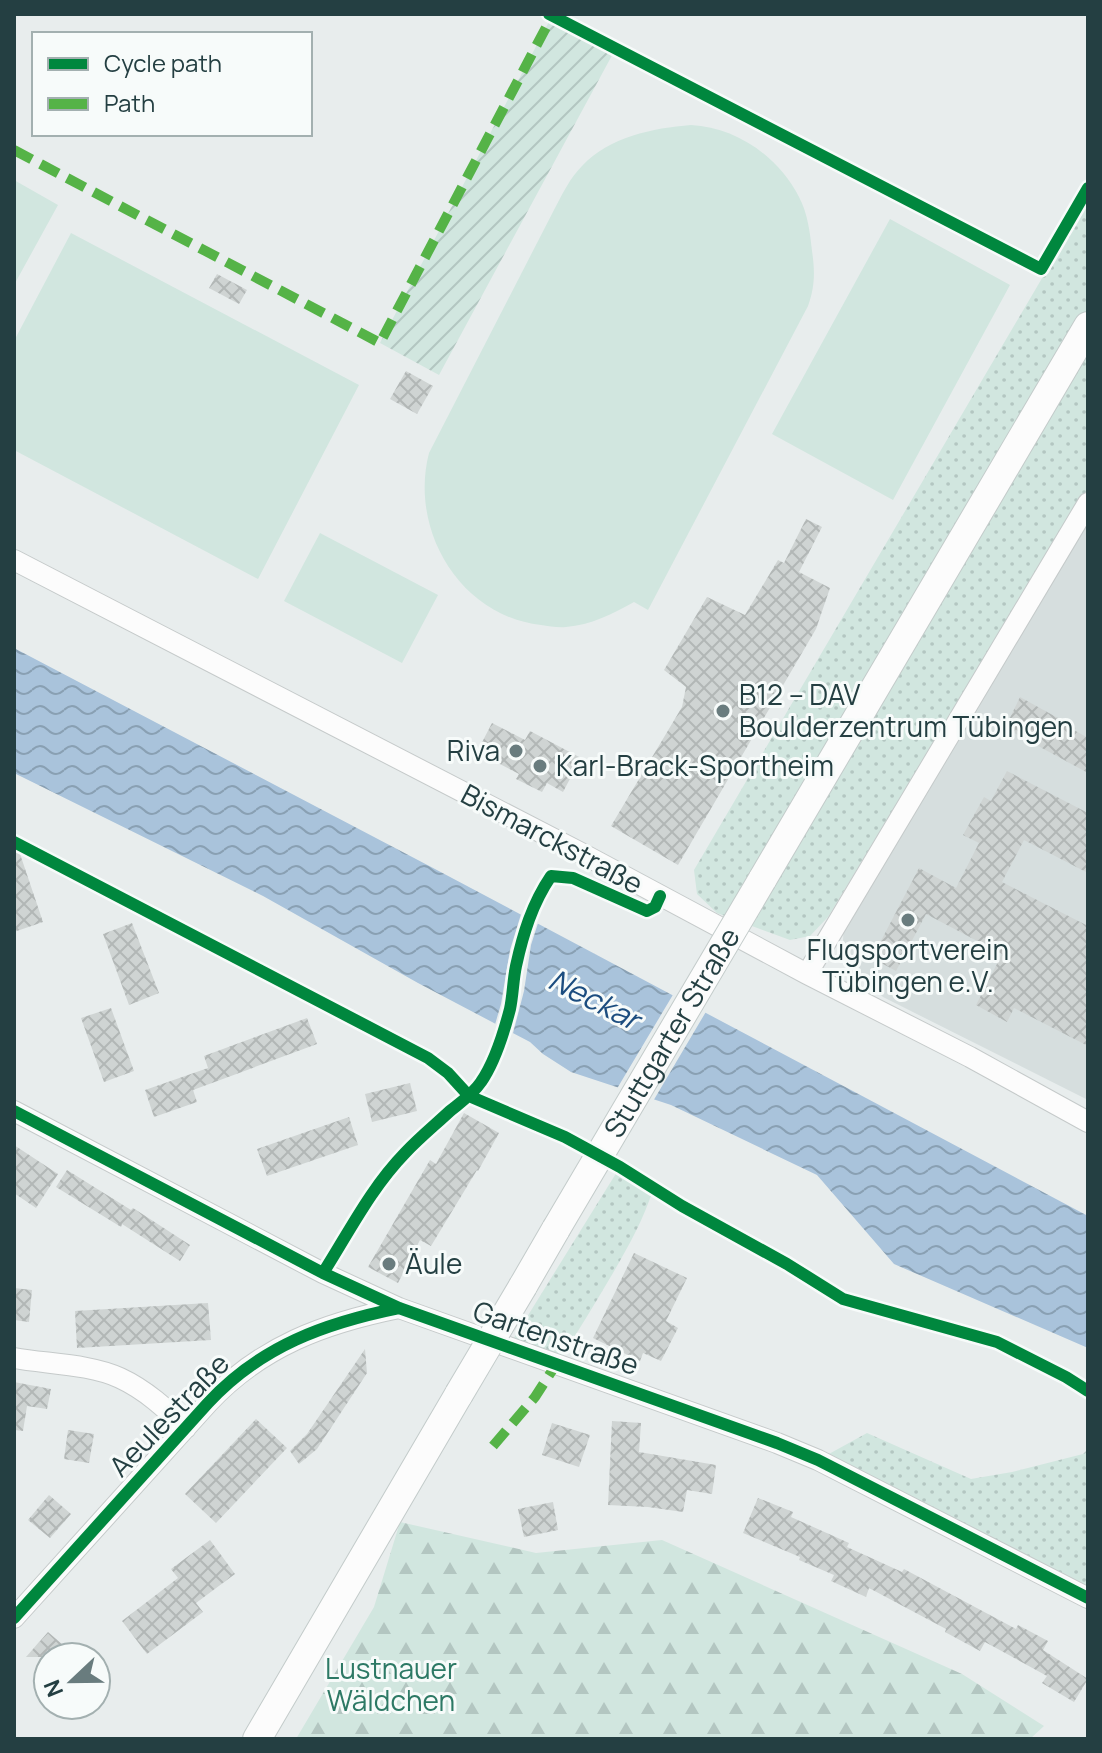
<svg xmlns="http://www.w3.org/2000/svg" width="1102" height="1753" viewBox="0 0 1102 1753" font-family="Manrope,sans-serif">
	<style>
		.built { fill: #d6dede }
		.grass { fill: url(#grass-dots) }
		.forest { fill: url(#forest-firs) }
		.park { fill: #d1e6df }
		.garden { fill: url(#garden-furrows) }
		.water { fill: url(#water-waves) }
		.pier { fill: #e8eded }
		.building { fill: url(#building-cross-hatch) }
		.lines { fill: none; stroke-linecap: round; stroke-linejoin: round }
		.street-casing { stroke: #c5caca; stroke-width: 22 }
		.secondary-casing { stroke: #c3cbca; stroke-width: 30 }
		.street { stroke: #fcfcfc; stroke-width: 20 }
		.secondary { stroke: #fcfcfc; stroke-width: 28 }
		.secondary-bridge-casing { stroke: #c3cbca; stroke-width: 30; stroke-linecap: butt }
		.secondary-bridge { stroke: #fcfcfc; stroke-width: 28 }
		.quiet { stroke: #55b347; stroke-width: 10; stroke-dasharray: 20 10; stroke-linecap: butt }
		.cycleway-casing { stroke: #f7fbfa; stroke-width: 17 }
		.cycleway { stroke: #00873e; stroke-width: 12 }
		.poi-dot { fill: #697c7e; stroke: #f7fbfa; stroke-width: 3 }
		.labels { text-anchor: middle; stroke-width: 6; stroke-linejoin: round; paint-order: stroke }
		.poi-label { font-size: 28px; fill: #243f42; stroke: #f7fbfa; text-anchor: start }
		.street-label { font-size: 28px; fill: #243f42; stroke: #f7fbfa }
		.park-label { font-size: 28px; fill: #2d7965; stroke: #f7fbfa }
		.water-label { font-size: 30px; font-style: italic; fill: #1c4d7f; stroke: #f7fbfa }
	</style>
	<defs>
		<pattern id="grass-dots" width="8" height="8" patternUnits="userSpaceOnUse" patternTransform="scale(2)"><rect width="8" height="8" fill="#d1e6df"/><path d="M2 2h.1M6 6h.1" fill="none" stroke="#b3c6c1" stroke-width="1.8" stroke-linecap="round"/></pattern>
		<pattern id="forest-firs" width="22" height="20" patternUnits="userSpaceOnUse" patternTransform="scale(2)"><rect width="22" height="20" fill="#d1e6df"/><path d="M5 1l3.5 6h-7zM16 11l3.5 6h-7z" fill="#b3c6c1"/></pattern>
		<pattern id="garden-furrows" width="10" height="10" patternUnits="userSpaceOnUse" patternTransform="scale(2)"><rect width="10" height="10" fill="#d1e6df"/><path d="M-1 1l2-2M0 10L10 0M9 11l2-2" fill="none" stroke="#b3c6c1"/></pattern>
		<pattern id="water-waves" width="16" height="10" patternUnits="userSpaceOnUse" patternTransform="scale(2)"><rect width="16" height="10" fill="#a9c3db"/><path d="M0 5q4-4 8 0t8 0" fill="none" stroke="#89a0b3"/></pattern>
		<pattern id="building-cross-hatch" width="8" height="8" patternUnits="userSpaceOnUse" patternTransform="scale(2)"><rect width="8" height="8" fill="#cfd4d3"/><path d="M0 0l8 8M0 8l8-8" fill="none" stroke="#b2b7b6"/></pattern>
	</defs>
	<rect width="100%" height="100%" fill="#e8eded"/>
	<path class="built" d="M1088 521V1100L883 997 858 972 843 940 844 920Z"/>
	<path class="grass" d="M1088 200V488L828 917 810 936 790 940 717 913 697 894 694 870Z
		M620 1167 653 1189C644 1219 629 1245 613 1273 595 1303 577 1334 557 1363L509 1346Z
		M867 1433 971 1479 1012 1472 1083 1454 1088 1449V1598L818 1460Z"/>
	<path class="forest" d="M400 1522 536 1553 662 1540 962 1674 1044 1726 1030 1739H296L374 1607Z"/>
	<path class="park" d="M691 125C736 127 779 157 799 197 808 214 810 233 812 251 815 271 815 287 808 306L648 610 634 602C612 614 591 625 566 627 558 628 549 626 541 625 460 616 409 530 429 453L555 208C563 193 570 178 582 166 609 137 653 128 691 125Z
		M14 180 58 205 14 285Z
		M890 219 1010 285 893 500 772 434Z
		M71 233 359 385 258 579 14 450V341Z
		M320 533 438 595 402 663 284 601Z"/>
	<path class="garden" d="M552 16 616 48 439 375 380 343Z"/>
	<path class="water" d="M14 648 435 869 1088 1216V1348L894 1264 817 1175 671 1105 571 1072 543 1054 530 1042 418 983 263 896 14 773Z"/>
	<path class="pier" d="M522 911 539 920 531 945 524 991 512 1037 494 1028 501 1004 510 950Z
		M674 993 707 1010 652 1103 615 1092Z"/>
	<path class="building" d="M217 274 247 290 239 304 209 288Z
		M406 371 433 386 417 414 390 399Z
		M806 519 822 527 799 572 830 588 816 629 678 865 611 826 682 707 686 687 664 670 707 597 745 615 778 560 784 563Z
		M1020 697 1076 728 1074 730 1088 738V773L1005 728Z
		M492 723 525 740 530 731 581 758 563 792 547 783 542 792 516 779 519 774 477 752Z
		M1007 771 1088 813V873L1024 840 1002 882 1088 926V1046L1014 1008 1007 1022 976 1005 1002 954 926 914 896 971 872 958 919 868 956 888 979 843 963 835 984 797 991 801Z
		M17 845 43 922 14 932V846Z
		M132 923 159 993 129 1005 103 934Z
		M111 1008 134 1071 104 1082 81 1018Z
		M307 1018 317 1044 193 1090 197 1102 154 1117 145 1090 208 1068 204 1056Z
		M410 1083 417 1111 372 1122 365 1094Z
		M464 1113 499 1133 478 1171 477 1170 431 1246 420 1240 398 1283 368 1267 430 1160 436 1164Z
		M349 1117 358 1145 267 1176 257 1149Z
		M14 1145 58 1174 36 1208 14 1193Z
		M67 1170 131 1210 133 1208 190 1245 180 1261 122 1224 121 1227 56 1187Z
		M634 1253 687 1278 666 1321 678 1328 661 1361 643 1353 640 1361 593 1338Z
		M14 1288 32 1290 29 1322 14 1320Z
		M208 1303 211 1340 77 1348 75 1311Z
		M365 1349 367 1373 317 1449 299 1464 290 1451 307 1434Z
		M14 1382 51 1389 47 1409 27 1406 23 1431 14 1430Z
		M256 1419 287 1448 216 1523 185 1494Z
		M612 1421 641 1423 639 1452 716 1465 712 1494 687 1490 683 1512 648 1507 608 1505Z
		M552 1423 590 1435 579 1467 542 1455Z
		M68 1430 94 1434 89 1463 64 1459Z
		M49 1495 71 1514 50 1538 28 1520Z
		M758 1498 793 1512 791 1517 849 1543 847 1547 902 1572 904 1569 1016 1629 1018 1625 1048 1641 1043 1650 1088 1679 1074 1702 1042 1683 1047 1676 985 1642 980 1651 945 1632 946 1629 869 1588 866 1597 831 1581 834 1575 799 1560 800 1557 743 1533Z
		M553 1502 558 1530 524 1537 518 1509Z
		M210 1540 235 1574 196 1603 203 1612 147 1654 122 1621 178 1578 171 1569Z
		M48 1632 77 1657H26Z"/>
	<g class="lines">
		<defs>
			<path id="street" d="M14 560 583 854 807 974 970 1057 1088 1122
				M807 974 1088 503
				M14 1111 323 1273 399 1308 777 1443 818 1460 1088 1598
				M14 1358C47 1364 90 1364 120 1378 146 1390 166 1409 186 1428
				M14 1618 208 1403C261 1346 325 1323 399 1308"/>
			<path id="secondary" d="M762 880 1088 326
				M523 1286 556 1229
				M257 1739 459 1394"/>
		</defs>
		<use href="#street" class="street-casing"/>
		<use href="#secondary" class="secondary-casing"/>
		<use href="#street" class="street"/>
		<use href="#secondary" class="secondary"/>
		<defs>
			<g id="secondary-bridge">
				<path id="s1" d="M556 1229 762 880"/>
				<path d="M459 1394 523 1286"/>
			</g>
		</defs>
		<use href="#secondary-bridge" class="secondary-bridge-casing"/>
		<use href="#secondary-bridge" class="secondary-bridge"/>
		<path class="quiet" d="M14 150 380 343 552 16
			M493 1446 535 1397 557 1363"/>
		<defs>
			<path id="cycleway" d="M549 14 1041 269 1088 188
				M14 842 428 1058 448 1073 469 1096 565 1137 620 1167 682 1206 787 1264 843 1299 997 1342 1066 1377 1088 1391
				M14 1111 323 1273 399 1308 777 1443 818 1460 1088 1598
				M323 1273C349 1232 371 1188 405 1153 419 1138 435 1125 450 1111 461 1102 473 1094 481 1082 495 1062 504 1032 510 1009 513 995 513 980 516 966 523 934 532 904 551 876L573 878 647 911 655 907 660 896
				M14 1618 208 1403C261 1346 325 1323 399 1308"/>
		</defs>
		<use href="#cycleway" class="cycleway-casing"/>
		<use href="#cycleway" class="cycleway"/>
	</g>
	<g class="poi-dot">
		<circle cx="723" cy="711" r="8"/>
		<circle cx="516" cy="751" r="8"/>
		<circle cx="540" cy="766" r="8"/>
		<circle cx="908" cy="920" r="8"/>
		<circle cx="389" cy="1264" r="8"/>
	</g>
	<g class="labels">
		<g class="poi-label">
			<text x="739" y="705">B12 – DAV<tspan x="739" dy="32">Boulderzentrum Tübingen</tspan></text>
			<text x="500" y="761" text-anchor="end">Riva</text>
			<text x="556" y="776">Karl-Brack-Sportheim</text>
			<text x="908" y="960" text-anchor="middle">Flugsportverein<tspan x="908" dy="32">Tübingen e.V.</tspan></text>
			<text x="405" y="1274">Äule</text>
		</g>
		<g class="street-label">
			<text transform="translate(552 839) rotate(28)" y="10">Bismarckstraße</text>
			<text dy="10" stroke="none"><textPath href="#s1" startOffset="228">Stuttgarter Straße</textPath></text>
			<text transform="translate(556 1338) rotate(19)" y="10">Gartenstraße</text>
			<text transform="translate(169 1415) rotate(-46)" y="10">Aeulestraße</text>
		</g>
		<g class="park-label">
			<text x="391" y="1679">Lustnauer<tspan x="391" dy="32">Wäldchen</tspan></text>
		</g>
		<g class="water-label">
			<text transform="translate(594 1000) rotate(27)" y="10">Neckar</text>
		</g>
	</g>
	<rect width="1102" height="1753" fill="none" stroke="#243f42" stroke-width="32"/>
	<rect x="32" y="32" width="280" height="104" fill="#f7fbfa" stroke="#a3b0b0" stroke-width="2"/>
	<rect x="48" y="58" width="40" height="12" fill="#00873e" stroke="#a3b0b0" stroke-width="2"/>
	<text x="104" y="72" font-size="24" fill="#243f42">Cycle path</text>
	<rect x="48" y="98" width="40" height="12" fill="#55b347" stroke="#a3b0b0" stroke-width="2"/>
	<text x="104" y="112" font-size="24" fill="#243f42">Path</text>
	<g transform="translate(72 1681) rotate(248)"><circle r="38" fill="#f7fbfa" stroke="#a3b0b0" stroke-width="2"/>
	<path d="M0-6L14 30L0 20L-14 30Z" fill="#697c7e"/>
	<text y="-12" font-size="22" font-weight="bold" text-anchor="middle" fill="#243f42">N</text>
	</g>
</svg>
